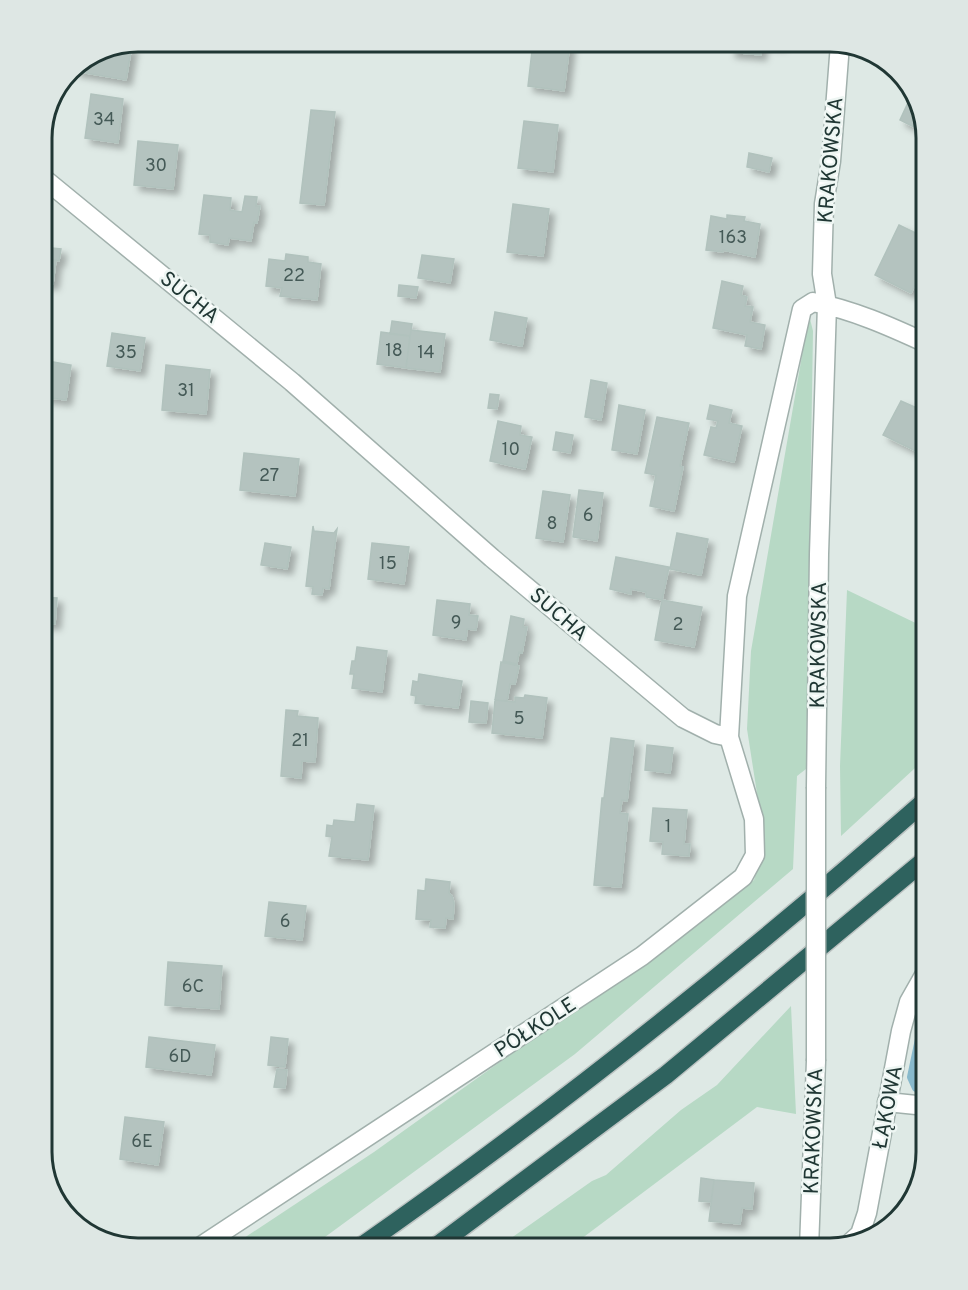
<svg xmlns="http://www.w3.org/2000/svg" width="968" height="1290" viewBox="0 0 968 1290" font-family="Overpass,sans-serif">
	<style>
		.green { fill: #b7d9c5 }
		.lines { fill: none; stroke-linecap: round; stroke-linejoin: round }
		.stream { stroke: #88b9cc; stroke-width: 8 }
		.building { fill: #b4c3bf; stroke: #b1c2bd; stroke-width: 1.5; filter: url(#shadow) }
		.minor-casing { stroke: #a1b0ac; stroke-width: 21 }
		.highway-casing { stroke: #bcc3c2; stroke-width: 21 }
		.minor { stroke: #fff; stroke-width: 18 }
		.highway { stroke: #2e625e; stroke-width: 18 }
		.minor-bridge-casing { stroke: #a1b0ac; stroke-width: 21; stroke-linecap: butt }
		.minor-bridge { stroke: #fff; stroke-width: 18 }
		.labels { text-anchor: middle; stroke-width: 5; stroke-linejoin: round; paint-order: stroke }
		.number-label { font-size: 18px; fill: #455a57 }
		.street-label { font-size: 21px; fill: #203734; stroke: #eef6f3 }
		.rim { fill: none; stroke: #203734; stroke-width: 3 }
	</style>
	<defs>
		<filter id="shadow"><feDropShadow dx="5.5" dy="5.5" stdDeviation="3" flood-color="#0004"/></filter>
	</defs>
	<rect width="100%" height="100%" fill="#dee9e5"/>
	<path class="green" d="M809 315 813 331 806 769 797 776 793 869 575 1054 310 1248H229L374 1152 754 880 761 855V819L747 729 751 651Z
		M847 590 926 628V758L841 836 840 766Z
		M926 1001V1088H923L916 1079 920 1019Z
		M791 1006 796 1114 757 1107 569 1248H497L592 1181 606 1175 681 1110 717 1085Z"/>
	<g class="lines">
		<path class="stream" d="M926 1091 916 1088 911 1077 926 1006"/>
	</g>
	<path class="building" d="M533 42 570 43 564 91 528 86Z
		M731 42H780V45L762 43 761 55 730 52Z
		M132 45 126 80 74 71 75 66Z
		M91 94 123 99 118 143 85 138Z
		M912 94 924 132 900 120Z
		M311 110 335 112 324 205 300 203Z
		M524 121 558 125 553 172 518 168Z
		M138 141 178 145 173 189 134 185Z
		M749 153 772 158 769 172 747 167Z
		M204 195 231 198 230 210 242 212 245 196 257 197 256 206H260L257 223 254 222 251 241 229 238 228 245 210 242V235L199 234Z
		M513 204 549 209 543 256 507 252Z
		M727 215 745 217 744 221 760 224 755 257 723 250V252L706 250 711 216 727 219Z
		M899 225 926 238V262L911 293 875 275Z
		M42 247 61 249 59 261 42 259Z
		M286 254 308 257V262L321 264 317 300 280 296 282 288 266 286 269 259 285 261Z
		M422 255 454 259 450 283 418 278Z
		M42 259 56 260 53 284 42 283Z
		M722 281 743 286 741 295 747 297 745 306 753 307 750 322 765 325 761 349 745 346 747 335 713 328Z
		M399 285 418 287 416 298 398 296Z
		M495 312 527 318 522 346 490 340Z
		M392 321 412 324 410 336 390 334Z
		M411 330 445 334 440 372 406 368Z
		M381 332 410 336 406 368 377 364Z
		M112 333 145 338 140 371 107 366Z
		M42 360 71 365 66 400 42 397Z
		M166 365 210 370 206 414 162 410Z
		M591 380 607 383 601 420 585 417Z
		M490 394 499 395 497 409 488 408Z
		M901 401 926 412V456L883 435Z
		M619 405 645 410 637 454 612 450Z
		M710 405 732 410 729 423 742 426 734 462 704 455 711 427 716 428 718 421 707 419Z
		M657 417 689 423 680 466 683 467 674 511 650 506 656 475 645 473Z
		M498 421 521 426 520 435 532 437 525 469 490 461Z
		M556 432 573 435 570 453 553 450Z
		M244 453 299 459 295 496 240 490Z
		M579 490 603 493 597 541 573 537Z
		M543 491 570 495 563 542 536 538Z
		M313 526 314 531 334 533 337 529 329 589 323 588 322 595 312 594 313 587 306 586Z
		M677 533 708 539 701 575 670 569Z
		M265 543 291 547 287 569 261 565Z
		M372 543 409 547 404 584 368 579Z
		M616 557 669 567 662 600 646 597V592L631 589V594L610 589Z
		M42 597 57 598 55 624 42 623Z
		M437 600 470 604 469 615 478 616 476 630 467 629 466 640 433 635Z
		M662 600 702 607 694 647 655 640Z
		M511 616 524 619 523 627H527L522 653 519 652 517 664 503 661Z
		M357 647 387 651 382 692 352 688 354 674H350L352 661H355Z
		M501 662 519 666 515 684H510L507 701 495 700Z
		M419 674 462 681 458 708 415 703 416 696 411 695 413 681 418 682Z
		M525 695 547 698 542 738 492 733 495 700 515 702V697L524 698Z
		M471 701 488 703 486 723 469 722Z
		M286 710 298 711 297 716 318 718 315 762 302 761 301 778 281 776Z
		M611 738 634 741 627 801 622 800 620 813 628 814 621 887 594 885 602 798H604Z
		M647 745 673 748 670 773 645 770Z
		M357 804 374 806 368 860 329 856 332 837 326 836 327 825 333 826 334 820 355 822Z
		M653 808 687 810 684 844H690L689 856 662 854 663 842 650 841Z
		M426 879 450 882 449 893 452 896 454 903 453 919 446 918 445 928 430 927 431 920 416 919 418 890 425 891Z
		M269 902 306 906 302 940 265 936Z
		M168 962 222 966 219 1009 165 1005Z
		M149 1037 215 1045 211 1075 146 1067Z
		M271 1037 288 1039 285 1067 268 1065Z
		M277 1069 287 1070 285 1088 274 1087Z
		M125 1117 164 1122 158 1165 120 1159Z
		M701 1178 714 1180 711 1202 699 1201Z
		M714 1180 754 1183 752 1209 742 1208 740 1224 709 1221Z
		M682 1242 717 1244V1248H682Z"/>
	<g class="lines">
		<defs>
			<path id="minor" d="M42 177 292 382 492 558 683 718 715 734 729 737
				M816 787 819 554 827 305 822 274 824 204 831 161 840 44
				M887 1102 926 1106
				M851 1242 860 1234 867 1213 901 1031 909 1002 926 972
				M198 1248 642 956 743 877 755 855 754 819 729 737 737 596 802 309 813 302C853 310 889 326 926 343
				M809 1248 816 1061"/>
			<path id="highway" d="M359 1248C557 1110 745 959 926 800
				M434 1248 666 1075 926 859"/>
		</defs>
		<use href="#minor" class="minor-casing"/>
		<use href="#highway" class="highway-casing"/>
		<use href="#minor" class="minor"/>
		<use href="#highway" class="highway"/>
		<defs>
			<path id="minor-bridge" d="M816 1061V787"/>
		</defs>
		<use href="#minor-bridge" class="minor-bridge-casing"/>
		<use href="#minor-bridge" class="minor-bridge"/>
	</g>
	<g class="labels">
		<g class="number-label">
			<text x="104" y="125">34</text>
			<text x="156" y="171">30</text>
			<text x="733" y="243">163</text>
			<text x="294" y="281">22</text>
			<text x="394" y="356">18</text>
			<text x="126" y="358">35</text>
			<text x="426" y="358">14</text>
			<text x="186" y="396">31</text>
			<text x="511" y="455">10</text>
			<text x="269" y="481">27</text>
			<text x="588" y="521">6</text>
			<text x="552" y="529">8</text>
			<text x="388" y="569">15</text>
			<text x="456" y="628">9</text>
			<text x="678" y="630">2</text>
			<text x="519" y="724">5</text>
			<text x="300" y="746">21</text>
			<text x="668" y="832">1</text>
			<text x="285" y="927">6</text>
			<text x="193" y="992">6C</text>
			<text x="180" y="1062">6D</text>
			<text x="142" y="1147">6E</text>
		</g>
		<g class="street-label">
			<text transform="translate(830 160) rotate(-85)" y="7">KRAKOWSKA</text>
			<text transform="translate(190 297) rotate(39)" y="7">SUCHA</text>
			<text transform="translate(559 614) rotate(41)" y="7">SUCHA</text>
			<text transform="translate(818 645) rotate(-89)" y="7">KRAKOWSKA</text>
			<text transform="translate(535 1027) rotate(-33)" y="7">PÓŁKOLE</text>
			<text transform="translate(887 1107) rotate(-79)" y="7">ŁĄKOWA</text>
			<text transform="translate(813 1131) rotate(-88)" y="7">KRAKOWSKA</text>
		</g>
	</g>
	<path d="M0 0H968V1290H0ZM138 52H830A86 86 0 0 1 916 138V1152A86 86 0 0 1 830 1238H138A86 86 0 0 1 52 1152V138A86 86 0 0 1 138 52Z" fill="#dee7e4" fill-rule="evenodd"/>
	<path class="rim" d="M138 52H830A86 86 0 0 1 916 138V1152A86 86 0 0 1 830 1238H138A86 86 0 0 1 52 1152V138A86 86 0 0 1 138 52Z"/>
</svg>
